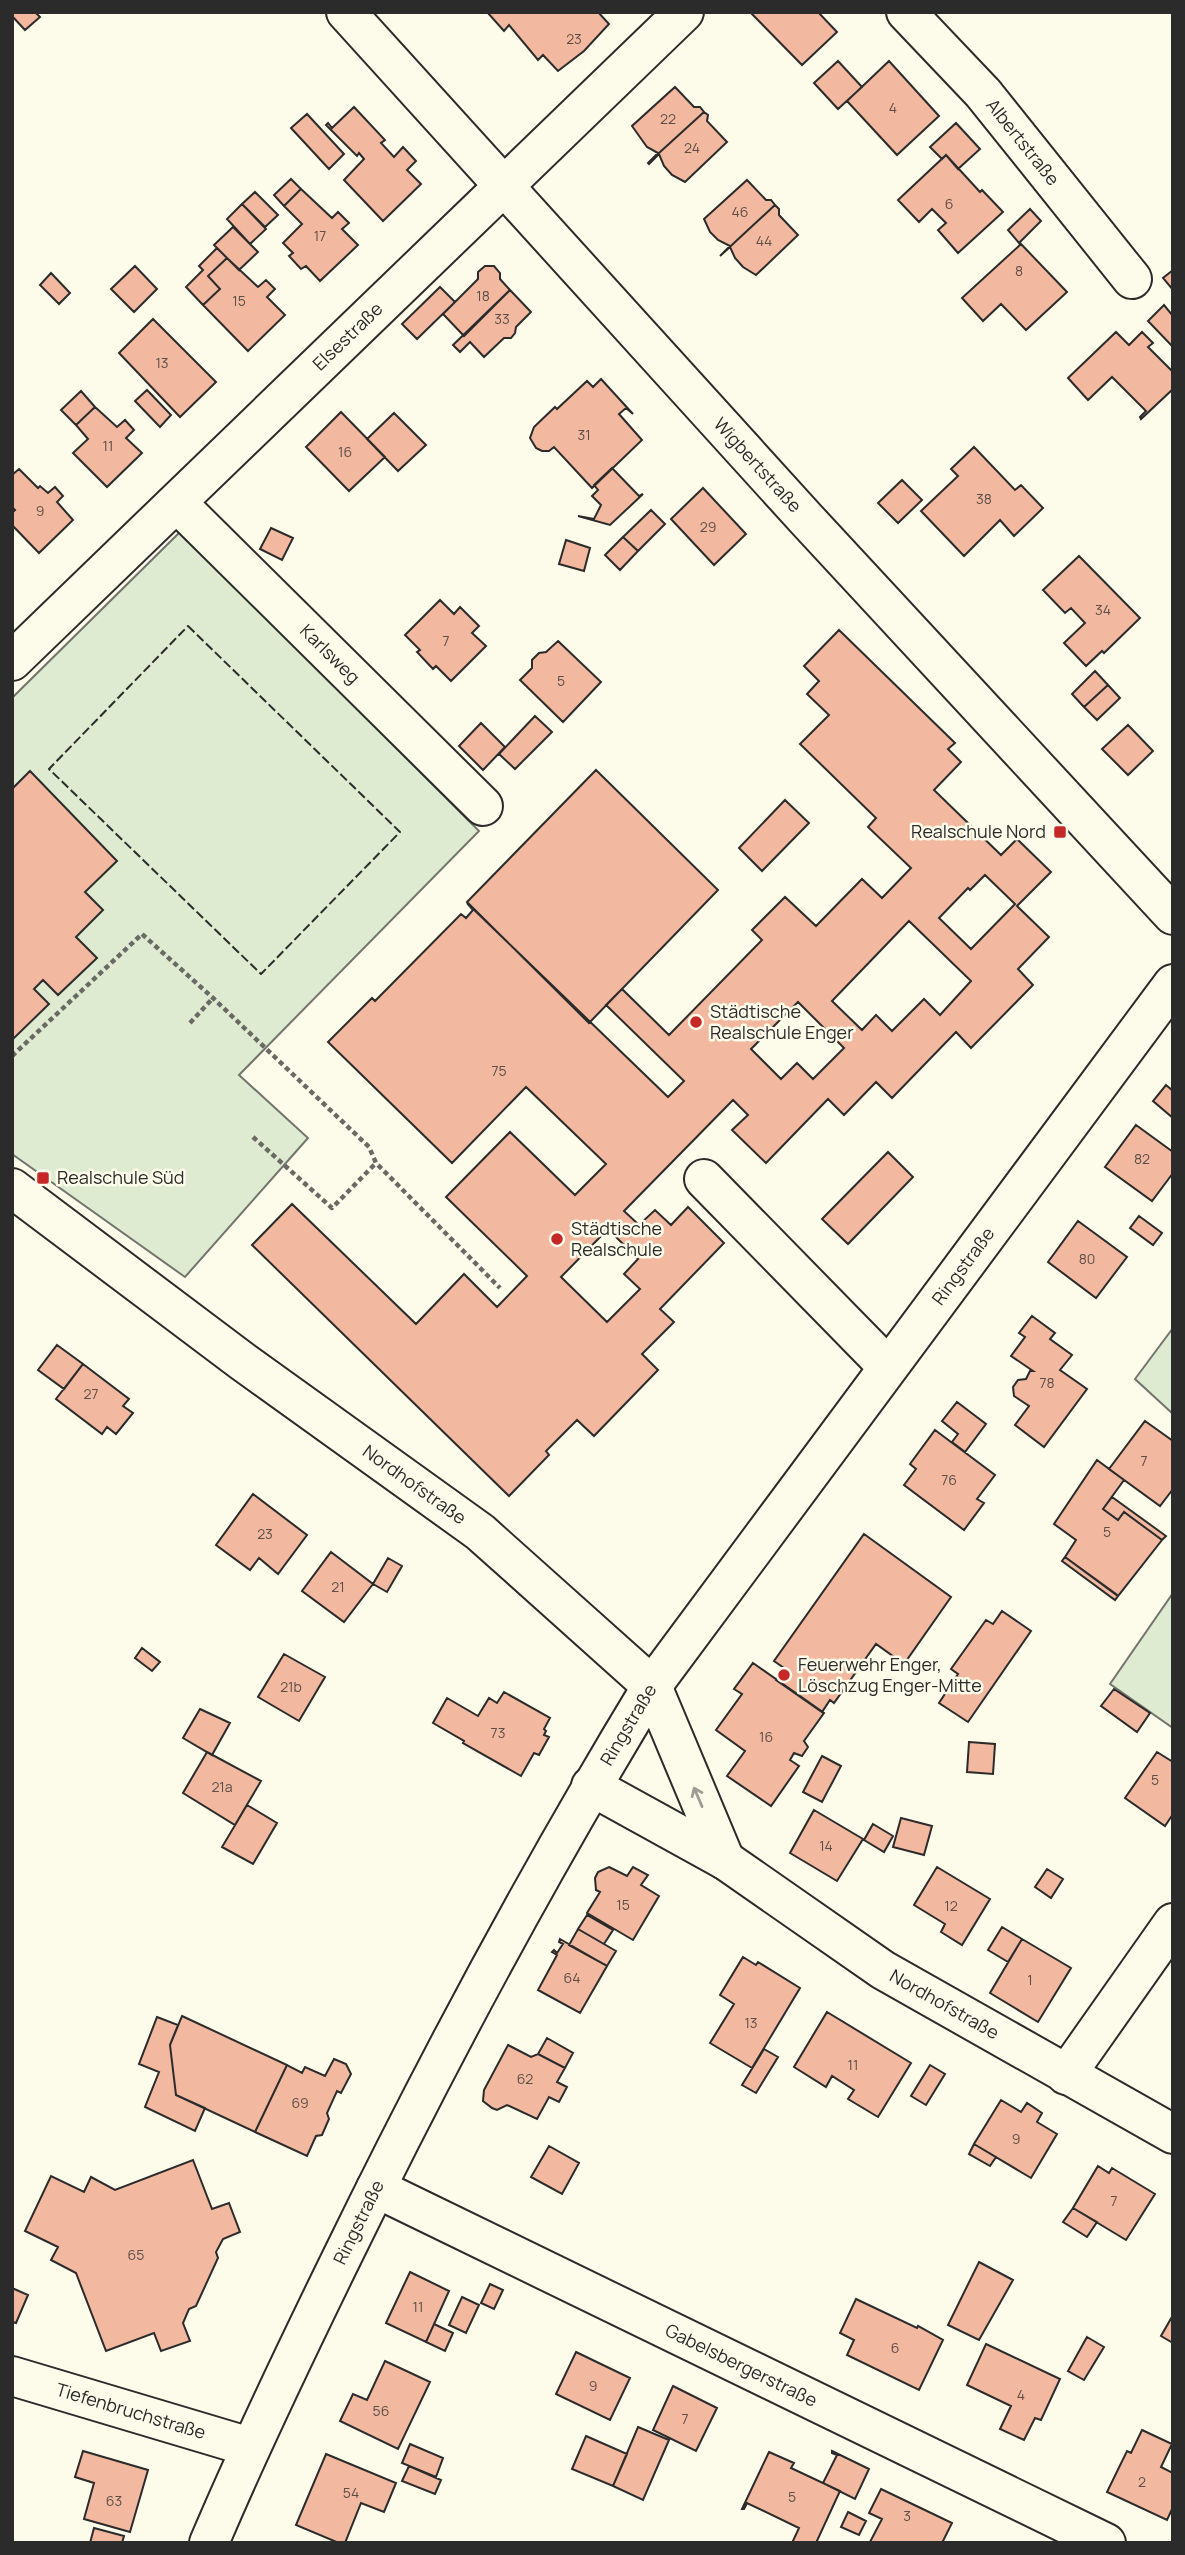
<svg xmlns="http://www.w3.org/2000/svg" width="1185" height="2555" viewBox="0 0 1185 2555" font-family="Manrope,sans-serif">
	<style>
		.green { fill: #deebd1; stroke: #74746e; stroke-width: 2 }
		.building { fill: #f2b8a0; stroke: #2b2b2b; stroke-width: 2; fill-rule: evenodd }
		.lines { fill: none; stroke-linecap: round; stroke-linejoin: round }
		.minor-casing { stroke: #2b2b2b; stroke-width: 42 }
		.path { stroke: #6a6964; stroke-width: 4.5; stroke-dasharray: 5 3.5; stroke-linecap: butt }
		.minor { stroke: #fdfbea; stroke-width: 38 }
		.fence { stroke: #2b2b2b; stroke-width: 2; stroke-dasharray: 9 3.5; stroke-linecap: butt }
		.oneway { stroke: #9e9d94 }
		.poi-dot { fill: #c62828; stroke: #fdfbea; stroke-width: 2.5 }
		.labels { text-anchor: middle; stroke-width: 5; stroke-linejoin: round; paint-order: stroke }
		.number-label { font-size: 14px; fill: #5d4e48 }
		.street-label { font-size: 18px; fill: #2b2b2b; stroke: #fdfbea }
		.poi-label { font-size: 18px; fill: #2b2b2b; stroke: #fdfbea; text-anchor: start }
	</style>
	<rect width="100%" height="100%" fill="#fdfbea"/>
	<path class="green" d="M180 532 479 831 239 1075 308 1138 185 1277 12 1154V698Z
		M1173 1328V1414L1135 1379Z
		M1173 1593V1728L1110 1684Z"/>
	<path class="building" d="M12 12H35L40 17 25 30 12 16Z
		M487 12H598L609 24 584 51 558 71 543 55 538 60 509 25 504 31Z
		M753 12H818L837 32 802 65 752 14Z
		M838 61 862 87 838 109 814 83Z
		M889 61 939 116 897 155 847 101Z
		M675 87 694 107H700L704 112 648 163 658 153 647 147 632 126Z
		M354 107 385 140 381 143 394 157 403 147 416 161 407 170 421 184 383 221 344 180 364 159 359 153 357 156 326 125 328 123 332 128Z
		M704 112 708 115 707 121 727 142 685 182 672 175 664 166 659 154 649 164 648 163Z
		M307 114 344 154 329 169 291 128Z
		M956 123 980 149 958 169 946 155 942 159 930 147Z
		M946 155 980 192 982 190 1003 212 958 253 938 230 946 223 932 209 919 222 898 200Z
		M291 179 301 189 284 206 274 195Z
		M747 180 766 200H771L775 205 720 256 730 246 718 240 710 232 704 219Z
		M301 189 332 218 338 212 349 223 342 229 358 245 320 281 306 266 301 269 289 256 293 253 283 243 302 224 284 206Z
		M255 192 278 215 265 227 242 204Z
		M242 204 266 229 250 244 227 219Z
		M775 205 779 209V215L798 235 756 275 743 267 735 258 730 247 720 256Z
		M1030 209 1041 221 1019 243 1008 230Z
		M233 227 258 252 239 270 214 245Z
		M1021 244 1067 292 1026 330 1001 304 983 321 962 298Z
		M217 248 227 258 208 276 220 289 203 305 186 287 203 270 199 266Z
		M227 258 258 287 266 280 275 289 267 297 285 315 248 351 203 305 220 289 208 276Z
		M135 266 157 289 134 312 111 289Z
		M485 266H494L500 273V279L510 290 464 336 443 314 478 279V272Z
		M1173 270V290L1163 278Z
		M51 273 70 293 59 304 40 285Z
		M440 287 455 302 417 339 402 324Z
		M510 290 531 312 516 327 515 333 511 338H504L484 357 470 342 460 352 453 345Z
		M1164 305 1173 316V347L1148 321Z
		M153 319 216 382 180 417 119 353Z
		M1116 332 1129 345 1142 332 1153 343 1148 347 1173 372V389L1141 419 1140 417 1146 411 1112 377 1088 400 1068 378Z
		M601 379 633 414 626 408 619 414 642 440 592 488 554 447 549 451H542L536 448 530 438 534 427 555 407 557 409 587 381 593 387Z
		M147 390 171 415 160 427 135 401Z
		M81 391 95 407 76 425 61 410Z
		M95 407 117 427 125 420 134 430 126 438 142 453 107 487 73 453 88 439 76 425Z
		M341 412 385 457 349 491 306 447Z
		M394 413 426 445 398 471 367 439Z
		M974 447 1015 490 1021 485 1043 508 1014 536 1000 520 964 556 921 511 958 476 951 469Z
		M612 468 639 496 643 494 610 525 578 516 594 519 601 505 592 496 598 490 594 485Z
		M19 469 38 488 40 486 48 493 55 487 63 496 57 502 73 520 39 553 12 525V513L15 510 12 507V475Z
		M902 480 922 500 898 523 878 503Z
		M703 488 746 534 714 565 671 519Z
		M651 510 665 524 638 551 623 537Z
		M271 528 293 538 282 560 260 549Z
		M623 537 638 551 620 570 605 555Z
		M566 540 590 548 584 571 559 564Z
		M1079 556 1140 618 1104 653 1102 651 1086 666 1064 643 1085 623 1071 608 1065 613 1043 590Z
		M440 600 454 614 460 607 479 626 472 633 486 646 451 681 436 666 433 669 417 652 420 650 405 635Z
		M839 630 955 743 948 749 961 762 934 790 1001 855 1017 839 1051 872 1017 906 1049 937 1018 969 1033 985 971 1048 956 1032 892 1098 876 1082 844 1115 828 1099 766 1163 732 1130 748 1115 733 1100 624 1211 639 1225 655 1210 671 1225 688 1207 724 1243 660 1309 674 1322 642 1354 658 1370 594 1436 577 1420 546 1451 549 1455 509 1496 252 1245 292 1204 416 1324 464 1274 497 1307 527 1276 446 1197 510 1132 575 1195 606 1164 526 1087 452 1163 328 1042 372 998 375 1001 461 914 466 918 473 910 467 903 668 1097 684 1081 606 1005 622 989 669 1035 762 940 752 930 785 897 816 926 862 879 882 898 911 868 868 827 876 818 800 744 829 715 807 694 819 681 804 666ZM985 875 1015 904 971 949 939 918 968 888 970 890ZM909 921 971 981 940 1015 924 999 892 1031 876 1015 862 1030 832 1001ZM798 1002 844 1048 813 1079 797 1063 781 1079 751 1049ZM608 1229 638 1259 624 1274 640 1289 607 1322 561 1277Z
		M558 641 601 682 563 722 520 680 532 668V660L539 653 546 652Z
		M1095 671 1108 685 1084 707 1072 694Z
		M1108 685 1120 698 1097 720 1084 707Z
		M535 716 552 732 515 769 499 754Z
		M481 723 505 747 483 770 459 746Z
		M1128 725 1153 751 1128 775 1102 749Z
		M596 770 718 890 589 1023 467 902Z
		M30 771 117 861 85 892 103 910 76 937 97 958 58 995 43 980 34 989 49 1004 12 1040V789Z
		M785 800 809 823 762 871 739 848Z
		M1166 1085 1173 1091V1118L1153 1101Z
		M1136 1125 1173 1152V1173L1152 1201 1105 1167Z
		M888 1152 913 1177 848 1244 822 1219Z
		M1139 1216 1162 1233 1153 1245 1130 1228Z
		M1078 1221 1127 1257 1096 1298 1048 1262Z
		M1032 1316 1055 1333 1050 1339 1072 1355 1060 1370 1087 1389 1044 1447 1015 1425 1029 1406 1014 1396 1013 1387 1018 1380 1026 1379 1030 1371H1033L1011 1356 1025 1337 1019 1333Z
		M57 1345 83 1364 64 1389 38 1370Z
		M83 1364 129 1399 123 1406 133 1413 116 1434 107 1427 102 1434 56 1399Z
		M957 1402 986 1424 965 1452 952 1442 958 1434 942 1421Z
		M1145 1421 1173 1441V1489L1160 1506 1109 1469Z
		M935 1430 995 1475 977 1499 984 1503 964 1530 904 1485 916 1469 910 1464Z
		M1097 1460 1124 1480 1103 1509 1118 1520 1124 1512 1162 1540 1118 1596 1065 1557 1076 1540 1054 1524Z
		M253 1494 307 1535 278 1574 259 1558 250 1570 216 1545Z
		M1112 1497 1166 1536 1162 1540 1124 1512 1118 1520 1103 1509Z
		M864 1534 951 1597 904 1664 876 1644 834 1703 830 1700 822 1712 776 1680 784 1668 774 1661Z
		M331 1552 373 1584 344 1622 302 1591Z
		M1065 1557 1116 1594 1118 1596 1115 1600 1062 1561Z
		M388 1558 402 1566 387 1592 373 1584Z
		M1002 1611 1031 1631 968 1722 939 1703 958 1674 951 1669 986 1620 993 1624Z
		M142 1648 160 1662 152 1671 135 1658Z
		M284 1654 325 1677 299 1721 258 1697Z
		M753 1663 824 1713 804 1741 808 1747 802 1756 794 1753 790 1760 799 1766 771 1806 727 1776 745 1751 716 1730 742 1694 734 1689Z
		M1114 1689 1150 1713 1137 1732 1101 1706Z
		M504 1692 550 1718 544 1729 546 1731 544 1735 549 1737 539 1755 534 1753 521 1776 463 1743 464 1741 433 1723 447 1698 478 1716 489 1698 497 1703Z
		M200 1709 230 1723 212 1755 183 1738Z
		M969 1742 995 1744 993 1774 967 1772Z
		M207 1752 261 1781 235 1825 183 1793Z
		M1157 1752 1173 1762V1814L1165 1826 1125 1798Z
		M822 1756 841 1766 822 1802 803 1792Z
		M247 1805 277 1823 253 1864 222 1847Z
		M814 1810 863 1839 837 1881 790 1853Z
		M901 1818 932 1826 924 1855 893 1847Z
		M873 1824 893 1836 884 1852 864 1840Z
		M609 1867 627 1876 633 1867 648 1875 641 1885 659 1896 633 1940 587 1913 600 1892 596 1890 595 1878 598 1872Z
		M937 1867 990 1899 962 1945 941 1932 945 1924 914 1905Z
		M1047 1869 1063 1879 1051 1898 1035 1887Z
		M587 1915 613 1930 604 1944 578 1929Z
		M1002 1927 1022 1939 1008 1962 988 1950Z
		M578 1929 616 1951 607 1966 569 1945Z
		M560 1939 607 1966 580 2013 538 1990 557 1955 552 1952 554 1950 557 1953 563 1944 559 1942Z
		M1022 1939 1071 1968 1038 2022 990 1993Z
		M743 1957 756 1965 758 1962 800 1988 752 2068 710 2043 734 2004 720 1995Z
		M827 2012 911 2063 878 2117 848 2099 854 2090 832 2076 826 2087 794 2067Z
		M182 2016 287 2065 255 2132 176 2095 170 2045Z
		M157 2017 178 2025 170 2045 176 2095 205 2108 195 2131 145 2107 159 2072 139 2064Z
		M547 2038 573 2053 565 2068 538 2054Z
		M508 2045 531 2057 538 2054 565 2068 557 2082 567 2087 559 2102 549 2097 537 2119 507 2105 497 2110 492 2108 483 2101 484 2090Z
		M764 2049 778 2057 756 2093 742 2085Z
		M334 2059 346 2064 351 2074 341 2093 337 2091 327 2113 329 2119 322 2135 316 2136 307 2156 255 2132 287 2065 302 2073 305 2067 325 2076Z
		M930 2065 945 2074 926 2105 911 2096Z
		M1001 2100 1021 2112 1027 2103 1042 2113 1037 2122 1057 2134 1031 2178 974 2144Z
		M974 2144 996 2157 990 2166 969 2154Z
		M549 2146 579 2163 562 2194 531 2177Z
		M193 2160 212 2209 229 2203 240 2232 223 2239 216 2252 218 2258 196 2306 189 2309 183 2323 190 2341 161 2351 154 2333 106 2351 76 2273 51 2260 58 2247 25 2231 51 2176 84 2192 91 2177 115 2190Z
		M1098 2166 1109 2173 1112 2168 1155 2194 1126 2240 1073 2208Z
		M1073 2208 1097 2222 1087 2237 1063 2222Z
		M979 2262 1013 2280 979 2340 948 2325Z
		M410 2272 449 2291 426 2342 386 2323Z
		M490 2284 503 2290 494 2309 481 2303Z
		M12 2288 28 2295 16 2323 12 2322Z
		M462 2297 479 2305 466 2333 449 2325Z
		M856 2299 917 2328 918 2326 943 2340 919 2390 847 2355 854 2340 840 2333Z
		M1173 2315V2343L1161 2336Z
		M434 2324 453 2333 445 2351 426 2342Z
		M1087 2337 1104 2347 1084 2380 1068 2371Z
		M986 2344 1060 2379 1041 2420 1035 2418 1024 2440 1000 2429 1011 2406 967 2385Z
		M576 2352 630 2378 610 2420 556 2394Z
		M385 2361 430 2382 398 2449 340 2421 353 2394 367 2400Z
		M673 2386 717 2408 696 2451 653 2430Z
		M638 2427 669 2440 643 2500 613 2486Z
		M1142 2430 1172 2444 1161 2467 1173 2473V2507L1167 2520 1107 2492 1127 2451 1131 2453Z
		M586 2436 627 2454 613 2486 572 2469Z
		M410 2444 443 2458 436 2477 402 2463Z
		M83 2451 148 2470 130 2532 84 2519 94 2483 75 2477Z
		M832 2451 869 2469 855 2499 823 2483 837 2455 832 2453Z
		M769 2452 794 2463 791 2468 840 2491 816 2543H792L799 2528 747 2503 744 2509H742Z
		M326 2454 396 2483 384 2512 361 2503 345 2543H339L296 2525Z
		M409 2466 441 2480 435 2494 402 2481Z
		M881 2489 952 2523 942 2543 870 2542 882 2519 869 2513Z
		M848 2512 866 2521 859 2535 841 2527Z
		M94 2528 124 2536 122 2543H90Z"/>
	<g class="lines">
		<defs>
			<g id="minor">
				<path id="s1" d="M346 12 807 520 1173 915"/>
				<path id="s2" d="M906 12 983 93 1132 279"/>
				<path id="s3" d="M177 503 483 806"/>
				<path id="s4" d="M12 661 684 12"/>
				<path d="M704 1179 888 1367"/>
				<path id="s5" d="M12 1188 242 1361 480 1532 652 1686 725 1860"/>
				<path id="s6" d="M591 1786 725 1860 883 1970 1173 2134"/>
				<path d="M1066 2075 1173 1923"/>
				<path id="s7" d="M376 2188 1106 2543"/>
				<path id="s8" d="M12 2376 250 2447"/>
				<path id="s9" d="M209 2543C250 2446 295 2353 341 2259 436 2064 539 1872 652 1686L1173 984"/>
			</g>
		</defs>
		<use href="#minor" class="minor-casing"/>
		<path class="path" d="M190 1023 213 998
			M12 1056 142 934 213 998 369 1147 376 1163 500 1288
			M253 1137 332 1208 376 1163"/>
		<use href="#minor" class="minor"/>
		<path class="fence" d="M188 626 400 832 261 974 49 769Z"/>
	</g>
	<defs><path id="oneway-shaft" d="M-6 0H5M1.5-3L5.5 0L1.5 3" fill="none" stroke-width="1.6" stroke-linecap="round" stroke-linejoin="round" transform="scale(1.75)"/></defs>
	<use class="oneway" href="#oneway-shaft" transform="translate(698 1797) rotate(-113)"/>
	<g class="poi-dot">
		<rect x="1053" y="825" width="14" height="14" rx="3.5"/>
		<circle cx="696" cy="1022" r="7"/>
		<rect x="36" y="1171" width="14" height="14" rx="3.5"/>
		<circle cx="557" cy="1239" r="7"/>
		<circle cx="784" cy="1675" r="7"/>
	</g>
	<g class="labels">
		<g class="number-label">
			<text x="574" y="44">23</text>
			<text x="893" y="113">4</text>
			<text x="668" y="124">22</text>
			<text x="692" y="153">24</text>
			<text x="949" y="209">6</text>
			<text x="740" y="217">46</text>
			<text x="320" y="241">17</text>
			<text x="764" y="246">44</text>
			<text x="1019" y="276">8</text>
			<text x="483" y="301">18</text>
			<text x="239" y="306">15</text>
			<text x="502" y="324">33</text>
			<text x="162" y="368">13</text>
			<text x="584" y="440">31</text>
			<text x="108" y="451">11</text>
			<text x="345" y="457">16</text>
			<text x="984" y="504">38</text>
			<text x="40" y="516">9</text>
			<text x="708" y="532">29</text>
			<text x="1103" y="615">34</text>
			<text x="446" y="646">7</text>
			<text x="561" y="686">5</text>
			<text x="499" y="1076">75</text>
			<text x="1142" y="1164">82</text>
			<text x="1087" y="1264">80</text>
			<text x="1047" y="1388">78</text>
			<text x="91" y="1399">27</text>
			<text x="1144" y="1466">7</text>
			<text x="949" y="1485">76</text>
			<text x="1107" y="1537">5</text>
			<text x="265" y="1539">23</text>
			<text x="338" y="1592">21</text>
			<text x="291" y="1692">21b</text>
			<text x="498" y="1738">73</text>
			<text x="766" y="1742">16</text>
			<text x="1155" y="1785">5</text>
			<text x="222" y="1792">21a</text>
			<text x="826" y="1851">14</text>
			<text x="623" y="1910">15</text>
			<text x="951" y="1911">12</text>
			<text x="572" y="1983">64</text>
			<text x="1030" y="1985">1</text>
			<text x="751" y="2028">13</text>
			<text x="853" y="2070">11</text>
			<text x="525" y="2084">62</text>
			<text x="300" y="2108">69</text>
			<text x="1016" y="2144">9</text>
			<text x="1114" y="2206">7</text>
			<text x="136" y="2260">65</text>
			<text x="418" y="2312">11</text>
			<text x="895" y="2353">6</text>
			<text x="593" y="2391">9</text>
			<text x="1021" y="2400">4</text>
			<text x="381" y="2416">56</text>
			<text x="685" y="2424">7</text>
			<text x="1142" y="2487">2</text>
			<text x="351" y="2498">54</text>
			<text x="792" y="2502">5</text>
			<text x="114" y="2506">63</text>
			<text x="907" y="2521">3</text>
		</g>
		<g class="street-label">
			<text dy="6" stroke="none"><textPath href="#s2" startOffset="175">Albertstraße</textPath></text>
			<text dy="6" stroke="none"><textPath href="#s4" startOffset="467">Elsestraße</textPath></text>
			<text dy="6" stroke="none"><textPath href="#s1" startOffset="612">Wigbertstraße</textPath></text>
			<text dy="6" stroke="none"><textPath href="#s3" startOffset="215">Karlsweg</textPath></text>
			<text dy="6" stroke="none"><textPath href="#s9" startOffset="1488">Ringstraße</textPath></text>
			<text dy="6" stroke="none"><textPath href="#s5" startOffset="500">Nordhofstraße</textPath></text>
			<text dy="6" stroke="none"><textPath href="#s9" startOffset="920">Ringstraße</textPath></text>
			<text dy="6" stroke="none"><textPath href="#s6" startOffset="416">Nordhofstraße</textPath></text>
			<text dy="6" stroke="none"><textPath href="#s9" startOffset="354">Ringstraße</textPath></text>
			<text dy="6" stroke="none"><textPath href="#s7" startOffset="406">Gabelsbergerstraße</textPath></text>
			<text dy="6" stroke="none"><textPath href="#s8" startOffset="124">Tiefenbruchstraße</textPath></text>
		</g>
		<g class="poi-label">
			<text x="1046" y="838" text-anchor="end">Realschule Nord</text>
			<text x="710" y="1018">Städtische<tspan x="710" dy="21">Realschule Enger</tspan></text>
			<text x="57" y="1184">Realschule Süd</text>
			<text x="571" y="1235">Städtische<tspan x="571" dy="21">Realschule</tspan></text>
			<text x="798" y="1671">Feuerwehr Enger,<tspan x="798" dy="21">Löschzug Enger-Mitte</tspan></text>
		</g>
	</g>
	<rect width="1185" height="2555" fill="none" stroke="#2b2b2b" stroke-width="28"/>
</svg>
